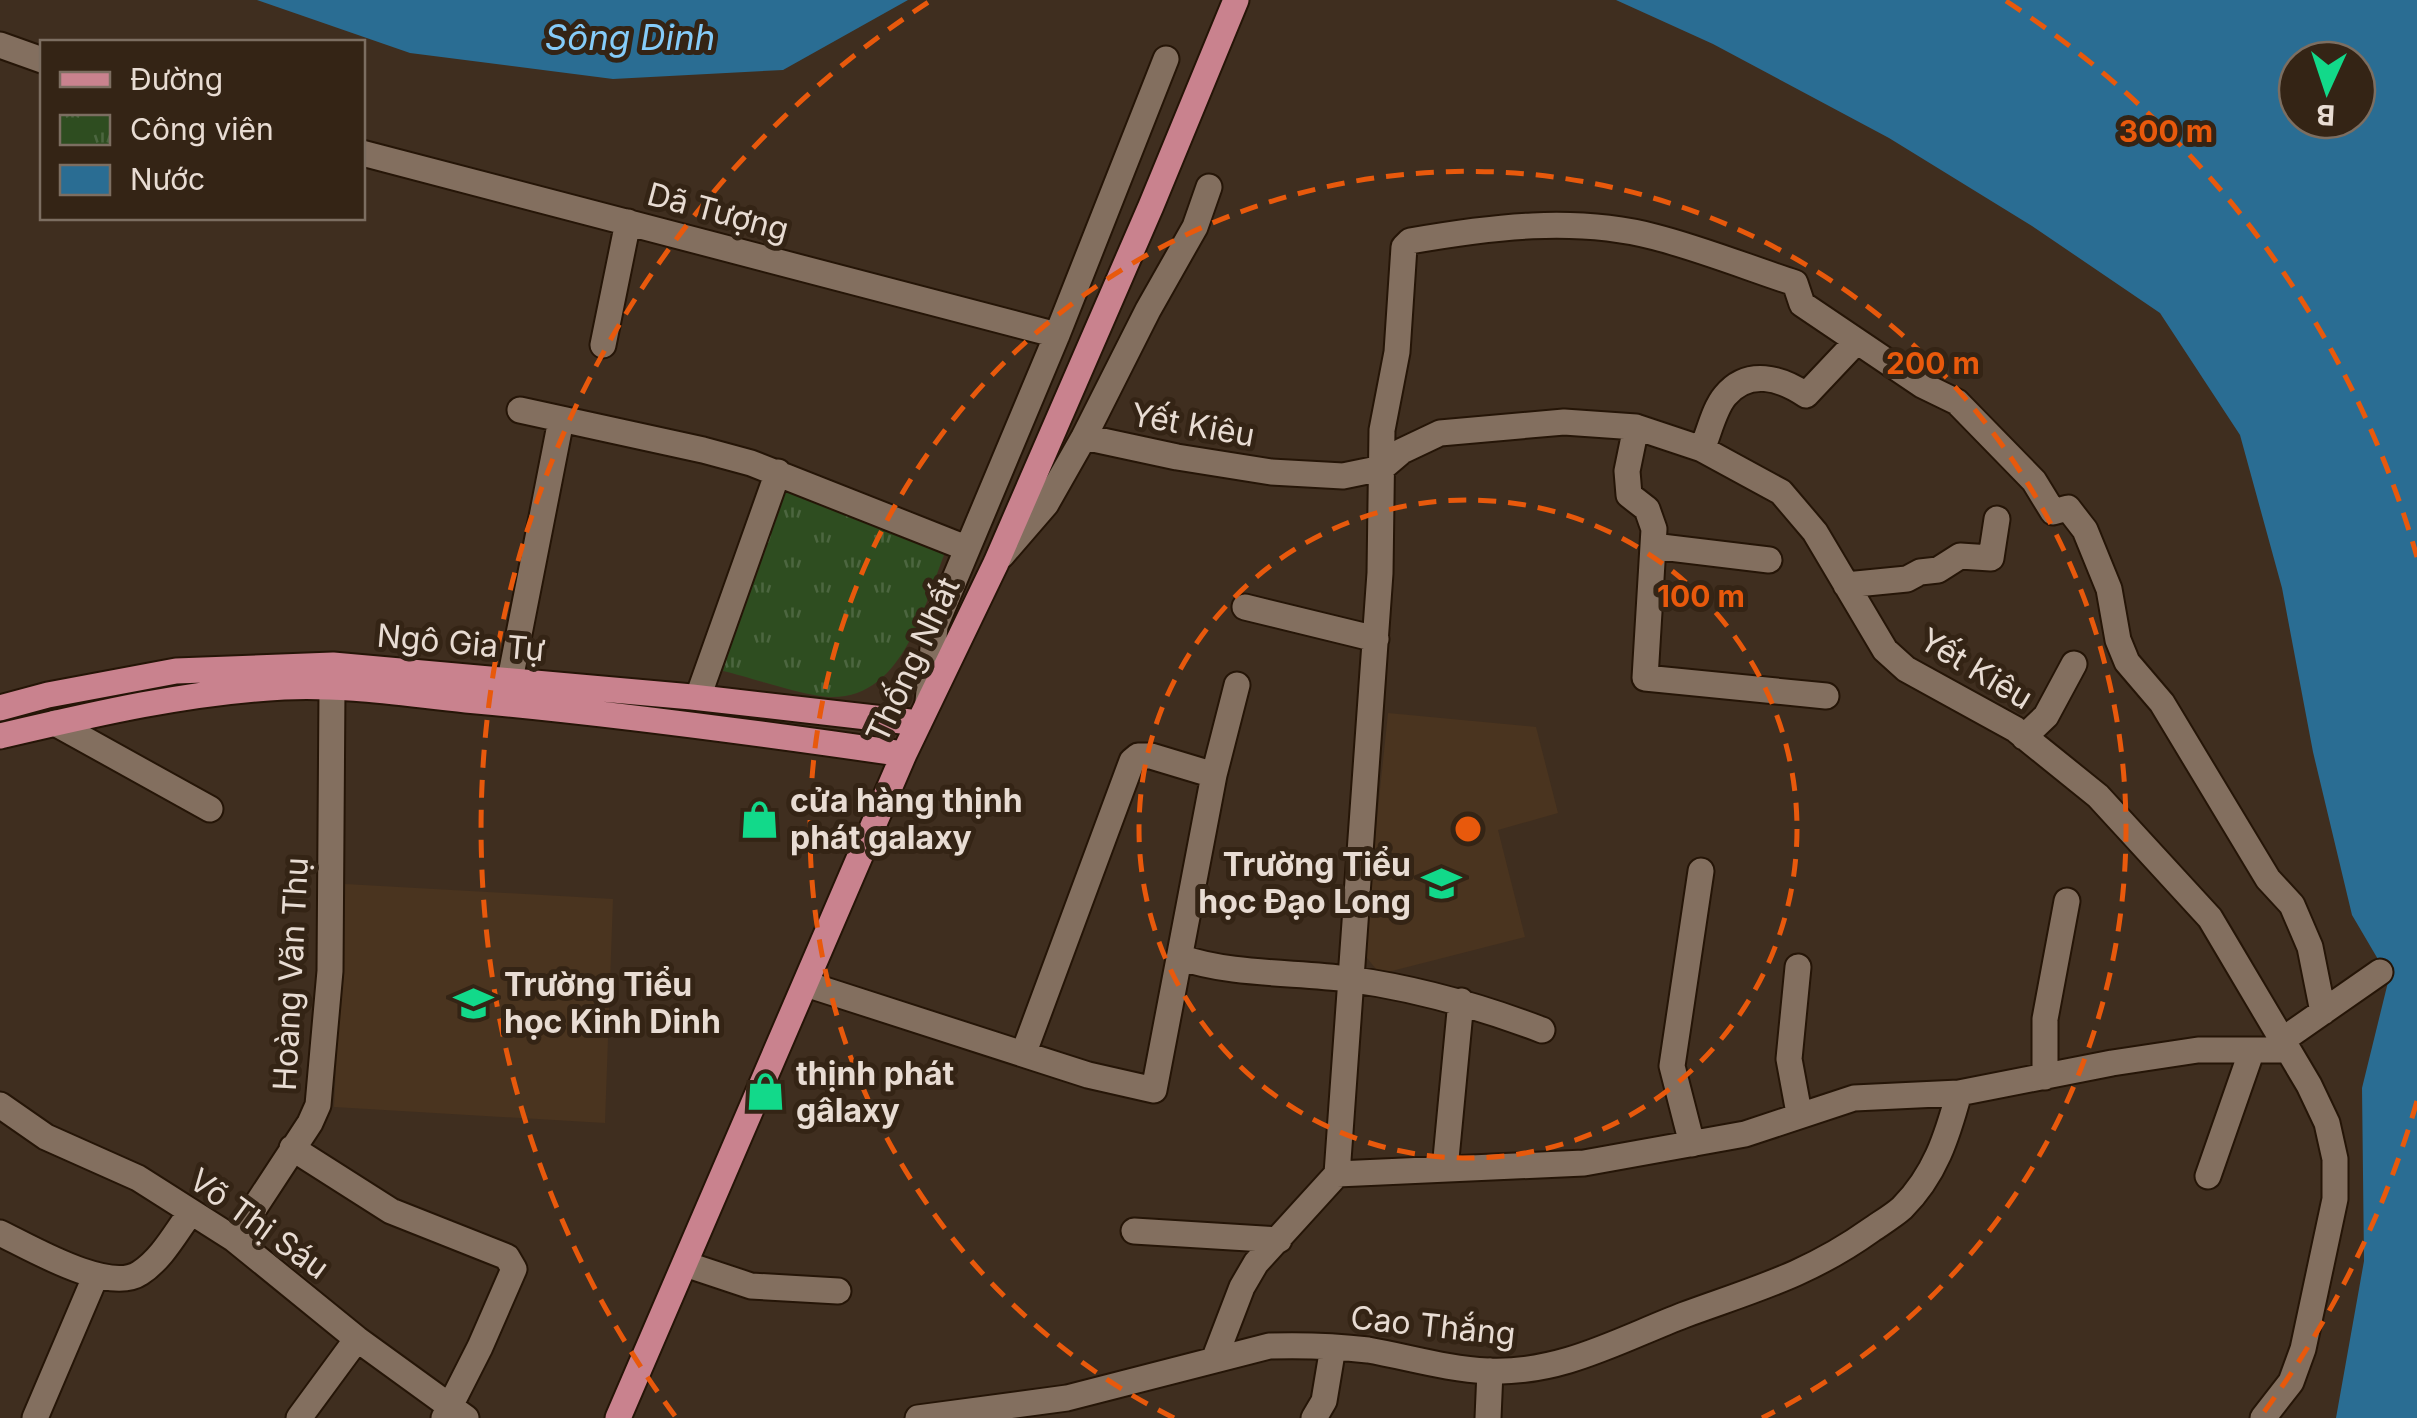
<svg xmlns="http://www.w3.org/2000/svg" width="2417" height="1418" viewBox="0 0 2417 1418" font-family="Inter,sans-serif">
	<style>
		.built { fill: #4a341f }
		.park { fill: url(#park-tufts) }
		.water { fill: #2a6d93; fill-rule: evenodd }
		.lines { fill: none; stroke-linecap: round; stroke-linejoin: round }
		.minor-casing { stroke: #251507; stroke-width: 29 }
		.major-casing { stroke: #251507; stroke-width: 29 }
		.minor { stroke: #836f5f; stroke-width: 25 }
		.major { stroke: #c9828e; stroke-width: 25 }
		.ring { fill: none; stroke: #e8590c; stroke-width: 5; stroke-dasharray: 18 12 }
		.labels { text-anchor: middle; stroke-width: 10; stroke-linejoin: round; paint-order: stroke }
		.street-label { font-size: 32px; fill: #e8dcd3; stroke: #342415 }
		.poi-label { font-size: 32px; font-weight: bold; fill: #e8dcd3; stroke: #342415; text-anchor: start }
		.water-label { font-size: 35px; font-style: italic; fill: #85ccf9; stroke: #342415 }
		.centre { fill: #e8590c; stroke: #342415; stroke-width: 5 }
		.ring-label { font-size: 30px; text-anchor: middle; font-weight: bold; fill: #e8590c; stroke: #342415; stroke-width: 10; stroke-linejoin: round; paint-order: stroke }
	</style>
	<defs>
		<pattern id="park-tufts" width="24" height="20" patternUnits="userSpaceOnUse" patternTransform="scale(2.5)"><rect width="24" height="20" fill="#2e4d20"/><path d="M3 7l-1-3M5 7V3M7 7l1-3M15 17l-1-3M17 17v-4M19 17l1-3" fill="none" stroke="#4c6640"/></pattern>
	</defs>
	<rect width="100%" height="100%" fill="#3f2e1f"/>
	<path class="built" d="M1388 713 1536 727 1558 813 1498 830 1525 937 1380 974 1363 953Z
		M345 884 613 899 605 1123 334 1107Z"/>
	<path class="park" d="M778 488 946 550C924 604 904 700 829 697 800 695 753 678 723 671Z"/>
	<path class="water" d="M257 0H908L783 70 613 79 410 53Z
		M1616 0H2417V1418H2336L2364 1261 2362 1088 2389 978 2352 915 2313 752 2282 588 2240 435 2160 313 2032 226 1889 138 1713 44ZM2297 60H2357V120H2297Z"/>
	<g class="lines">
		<defs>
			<path id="minor" d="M0 45 42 60
				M362 153 1057 335
				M603 345 628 222
				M520 410 703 450 751 463 966 548
				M1636 427 1627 471 1629 495 1647 509 1654 529 1645 678 1826 696
				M1084 437 1177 457 1271 472 1343 476 1382 468 1402 451 1440 433 1564 422 1636 427 1702 449 1781 492 1815 532 1885 650 1906 669 2015 729 2098 796 2210 918 2309 1085 2327 1123 2335 1159V1199L2303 1349 2291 1382 2263 1418
				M1702 449C1709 433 1714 409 1725 396 1748 368 1781 378 1806 395L1856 342
				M1653 546 1769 560
				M1002 555 1046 504 1084 437 1148 310 1195 227 1209 187
				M1846 585 1907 579 1920 572 1938 570 1960 556 1991 558 1997 519
				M1245 607 1376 639
				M510 680 561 420
				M698 697 778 472
				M928 702 935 626 1057 335 1166 59
				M55 723 210 809
				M2024 737 2046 716 2074 664
				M1180 957C1229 975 1296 972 1348 979 1415 988 1479 1006 1542 1030
				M1798 967 1789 1059 1799 1113
				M806 984 1088 1075 1154 1090 1214 775 1237 685
				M2281 1041 2380 972
				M1024 1052 1132 761 1138 756H1151L1214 775
				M2045 1077V1019L2067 901
				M0 1105 46 1137 138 1178 234 1239 357 1339 466 1418
				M1692 1144 1672 1066 1701 871
				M292 1148 391 1211 507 1257 514 1269 480 1347 444 1418
				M1445 1169 1461 1001
				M1337 1174 1584 1163 1745 1134 1854 1098 1959 1093 2112 1063 2198 1050H2286
				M2208 1176 2252 1050
				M1134 1231 1279 1240
				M0 1233C31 1248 109 1294 140 1273 162 1259 176 1232 191 1212
				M234 1239 310 1123 318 1105 330 971 332 688
				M685 1264 751 1286 838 1291
				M1214 1360 1242 1287 1256 1263 1337 1174 1380 573 1382 430 1397 352 1404 247 1410 241C1490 227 1575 216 1655 237 1702 249 1749 268 1795 283L1802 304 1922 385 1957 402 2034 481 2053 512 2068 508 2085 530 2109 589 2118 640 2127 662 2162 703 2268 879 2292 905 2310 947 2323 1012
				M35 1418 96 1275
				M299 1418 357 1339
				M918 1418 1067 1398 1269 1346C1302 1345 1335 1346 1368 1350 1408 1357 1447 1369 1488 1371 1561 1374 1619 1340 1684 1315 1755 1289 1808 1275 1871 1230 1881 1223 1893 1216 1902 1208 1935 1175 1947 1137 1959 1093
				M1314 1418 1324 1401 1333 1347
				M1488 1418 1490 1371"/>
			<path id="major" d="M0 708 48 695 176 671 333 665 692 697 919 723
				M0 736C94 714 187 692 284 687 345 684 406 694 466 700 613 713 759 733 904 754
				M618 1418 904 754 996 563 1151 206 1236 0"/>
		</defs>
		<use href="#minor" class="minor-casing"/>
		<use href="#major" class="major-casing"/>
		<use href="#minor" class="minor"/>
		<use href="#major" class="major"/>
	</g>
	<g class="ring">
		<circle cx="1468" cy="829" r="329"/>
		<path d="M1174 1418A658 658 0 1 1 1762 1418"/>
		<path d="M2417 1101A987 987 0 0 1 2261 1416M675 1416A987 987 0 0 1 930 1M2006 1A987 987 0 0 1 2417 557"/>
	</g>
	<defs>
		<symbol id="shop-bare" viewBox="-9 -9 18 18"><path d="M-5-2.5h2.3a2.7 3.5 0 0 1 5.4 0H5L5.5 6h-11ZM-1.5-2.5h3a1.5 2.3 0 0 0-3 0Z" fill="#12d98a" stroke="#342415" stroke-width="2.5" paint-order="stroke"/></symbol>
		<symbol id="school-bare" viewBox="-9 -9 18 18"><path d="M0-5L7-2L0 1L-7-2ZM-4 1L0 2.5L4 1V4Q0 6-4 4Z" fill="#12d98a" stroke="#342415" stroke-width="2.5" paint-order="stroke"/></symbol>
	</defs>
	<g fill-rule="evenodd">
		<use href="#shop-bare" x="732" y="792" width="55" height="55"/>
		<use href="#school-bare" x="1414" y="856" width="55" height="55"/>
		<use href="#school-bare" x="446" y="976" width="55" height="55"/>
		<use href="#shop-bare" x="738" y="1064" width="55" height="55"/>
	</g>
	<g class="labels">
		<g class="street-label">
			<text transform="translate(718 212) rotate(15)" y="11">Dã Tượng</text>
			<text transform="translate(1193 425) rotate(10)" y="11">Yết Kiêu</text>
			<text transform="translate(461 643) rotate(5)" y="11">Ngô Gia Tự</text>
			<text transform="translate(913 660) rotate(-65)" y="11">Thống Nhất</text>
			<text transform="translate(1976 669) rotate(31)" y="11">Yết Kiêu</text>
			<text transform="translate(291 974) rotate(-87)" y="11">Hoàng Văn Thụ</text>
			<text transform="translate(259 1224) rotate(36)" y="11">Võ Thị Sáu</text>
			<text transform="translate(1433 1326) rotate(6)" y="11">Cao Thắng</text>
		</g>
		<g class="poi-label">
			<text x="790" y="812">cửa hàng thịnh<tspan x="790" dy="37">phát galaxy</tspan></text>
			<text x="1411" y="876" text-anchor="end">Trường Tiểu<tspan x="1411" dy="37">học Đạo Long</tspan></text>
			<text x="504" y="996">Trường Tiểu<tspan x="504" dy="37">học Kinh Dinh</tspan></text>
			<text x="796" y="1085">thịnh phát<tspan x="796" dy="37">gâlaxy</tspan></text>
		</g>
		<g class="water-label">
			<text x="630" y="50">Sông Dinh</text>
		</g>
	</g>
	<circle cx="1468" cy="829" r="15" class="centre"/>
	<g class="ring-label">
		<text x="2166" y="142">300 m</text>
		<text x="1933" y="374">200 m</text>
		<text x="1701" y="607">100 m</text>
	</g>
	<rect x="40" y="40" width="325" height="180" fill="#342415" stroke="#7c6e61" stroke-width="2.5"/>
	<rect x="60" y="72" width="50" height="15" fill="#c9828e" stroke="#7c6e61" stroke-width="2.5"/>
	<text x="130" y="90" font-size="30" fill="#e8dcd3">Đường</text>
	<rect x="60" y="115" width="50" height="30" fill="url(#park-tufts)" stroke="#7c6e61" stroke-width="2.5"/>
	<text x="130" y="140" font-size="30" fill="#e8dcd3">Công viên</text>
	<rect x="60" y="165" width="50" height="30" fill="#2a6d93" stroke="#7c6e61" stroke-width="2.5"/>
	<text x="130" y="190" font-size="30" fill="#e8dcd3">Nước</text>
	<g transform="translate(2327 90) rotate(183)"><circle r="48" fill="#342415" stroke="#7c6e61" stroke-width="2.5"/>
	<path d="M0-8L18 38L0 25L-18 38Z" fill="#12d98a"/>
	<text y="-15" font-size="28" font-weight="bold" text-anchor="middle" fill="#e8dcd3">B</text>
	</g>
</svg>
